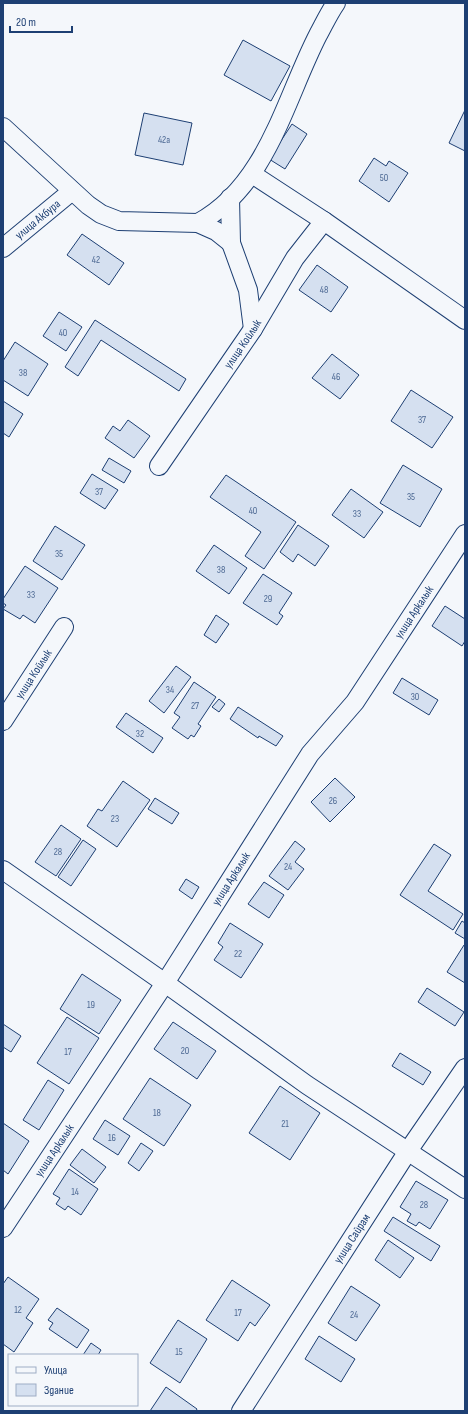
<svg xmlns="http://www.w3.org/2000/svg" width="468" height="1414" viewBox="0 0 468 1414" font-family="'Sofia Sans Condensed',sans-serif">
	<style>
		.building { fill: #d5e0f0; stroke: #1d3f73 }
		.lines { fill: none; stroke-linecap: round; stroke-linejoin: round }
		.minor-casing { stroke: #1d3f73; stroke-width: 20 }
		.minor { stroke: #f4f7fb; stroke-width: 18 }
		.labels { text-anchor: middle; stroke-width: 3; stroke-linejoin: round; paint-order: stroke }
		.number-label { font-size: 10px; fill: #4b6792 }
		.street-label { font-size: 12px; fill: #1d3f73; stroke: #f4f7fb }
	</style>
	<rect width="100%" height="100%" fill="#f4f7fb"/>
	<path class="building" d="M243 40 290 66 271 101 224 75Z
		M465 110V151L449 143Z
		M144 113 192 123 183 165 135 155Z
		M292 124 307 134 285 169 269 159Z
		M374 158 386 166 389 161 408 173 389 202 359 181Z
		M82 234 124 263 109 285 67 255Z
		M317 265 348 287 331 312 299 290Z
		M59 312 82 327 66 351 43 336Z
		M95 320 186 379 179 391 101 340 78 376 65 367Z
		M15 342 48 364 28 396 3 380V361Z
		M332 354 359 375 340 399 312 378Z
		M411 390 453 417 432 448 391 421Z
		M3 401 23 414 9 437 3 433Z
		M128 420 150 436 134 458 105 438 113 426 120 431Z
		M109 458 131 471 124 483 102 470Z
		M403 465 442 489 420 527 380 503Z
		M92 474 118 490 105 509 80 493Z
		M226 475 296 522 264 569 245 556 261 532 210 497Z
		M351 489 383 512 364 538 332 515Z
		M298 525 329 546 315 566 298 554 293 562 280 552Z
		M55 526 85 545 62 580 33 561Z
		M214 545 247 568 229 594 196 571Z
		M25 566 58 588 35 623 23 615 20 619 3 609 6 605 3 603V599Z
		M263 574 292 593 279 613 283 616 277 625 243 603Z
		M445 606 465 619V641L462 646 432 626Z
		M216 615 229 624 216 643 204 635Z
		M176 666 191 677 164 713 149 701Z
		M402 678 438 700 429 715 393 693Z
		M194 682 216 697 198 724 201 726 194 737 191 735 188 739 172 728 180 717 174 713Z
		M219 699 225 704 219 712 212 707Z
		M238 707 283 736 276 746 259 736 258 738 230 719Z
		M126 713 163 738 153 753 116 727Z
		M335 778 355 797 330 822 311 802Z
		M123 781 150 800 117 847 87 826 98 809 102 811Z
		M155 798 179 813 172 824 148 809Z
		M61 825 81 839 56 876 35 862Z
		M83 840 96 849 71 886 58 877Z
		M295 841 305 849 295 862 304 869 288 890 269 876Z
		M434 844 451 855 428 891 463 914 453 930 400 895Z
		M186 879 199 887 192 899 179 890Z
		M264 882 284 895 269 918 248 904Z
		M462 921 465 923V939L455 933Z
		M230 923 263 944 241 978 214 960 223 947 218 943Z
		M464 945 465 946V983L447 972Z
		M82 974 121 1000 99 1034 60 1009Z
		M427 988 464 1012 455 1026 418 1002Z
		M67 1017 99 1038 69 1084 37 1063Z
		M173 1022 216 1051 197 1079 154 1049Z
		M3 1024 21 1036 11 1052 3 1047Z
		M400 1053 431 1072 423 1085 392 1066Z
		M150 1078 191 1105 164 1146 123 1119Z
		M48 1080 64 1090 39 1130 23 1120Z
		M280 1086 320 1113 290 1160 249 1133Z
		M105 1120 130 1136 118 1155 93 1139Z
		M3 1123 29 1141 8 1174 3 1170Z
		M141 1143 153 1151 139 1171 128 1163Z
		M82 1149 106 1167 94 1183 70 1165Z
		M69 1169 98 1189 81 1215 68 1206 65 1210 56 1204 60 1198 53 1194Z
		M416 1181 448 1200 430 1229 419 1222 416 1226 407 1221 411 1214 400 1207Z
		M393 1217 440 1246 431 1261 384 1231Z
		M388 1240 414 1258 400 1278 375 1260Z
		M8 1277 39 1299 26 1318 33 1323 14 1352 3 1344V1284Z
		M232 1280 270 1305 255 1326 250 1322 238 1341 206 1320Z
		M351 1286 380 1305 356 1341 328 1323Z
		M57 1308 89 1330 77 1348 49 1329 53 1323 48 1320Z
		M178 1320 207 1339 180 1383 150 1363Z
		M319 1336 355 1359 341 1382 305 1359Z
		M91 1343 101 1350 98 1355H83Z
		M166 1387 197 1409 196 1411H150Z"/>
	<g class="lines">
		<defs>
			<g id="minor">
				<path d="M3 127 88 205 101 214 119 221 198 223 216 231 231 243"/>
				<path d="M252 174 324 221 465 320"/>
				<path d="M230 198 231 243 248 290 253 329"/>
				<path d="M198 223C267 186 285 99 318 35 324 24 329 13 336 3"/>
				<path id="s1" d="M3 248 72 191"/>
				<path id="s2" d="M159 466 253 329 295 258 324 221"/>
				<path id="s3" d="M3 721 64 627"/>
				<path d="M3 870 165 983 307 1085 465 1189"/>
				<path id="s4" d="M3 1228 165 983 310 754 355 702 465 534"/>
				<path id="s5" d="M241 1411 408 1151 465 1068"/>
			</g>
		</defs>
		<use href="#minor" class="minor-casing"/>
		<use href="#minor" class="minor"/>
	</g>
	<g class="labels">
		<g class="number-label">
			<text x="164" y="143">42а</text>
			<text x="384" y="181">50</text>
			<text x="96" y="263">42</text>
			<text x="324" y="293">48</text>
			<text x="63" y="336">40</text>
			<text x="23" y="376">38</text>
			<text x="336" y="380">46</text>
			<text x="422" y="423">37</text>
			<text x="99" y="495">37</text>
			<text x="411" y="500">35</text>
			<text x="253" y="514">40</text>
			<text x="357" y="517">33</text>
			<text x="59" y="557">35</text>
			<text x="221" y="573">38</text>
			<text x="31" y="598">33</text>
			<text x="268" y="602">29</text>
			<text x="170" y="693">34</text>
			<text x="415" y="700">30</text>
			<text x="195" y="709">27</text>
			<text x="140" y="737">32</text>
			<text x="333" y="804">26</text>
			<text x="115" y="822">23</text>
			<text x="58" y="855">28</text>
			<text x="288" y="870">24</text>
			<text x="238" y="957">22</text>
			<text x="91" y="1008">19</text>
			<text x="185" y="1054">20</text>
			<text x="68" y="1055">17</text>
			<text x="157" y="1116">18</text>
			<text x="285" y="1127">21</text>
			<text x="112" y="1141">16</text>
			<text x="75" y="1195">14</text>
			<text x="424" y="1208">28</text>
			<text x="18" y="1313">12</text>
			<text x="238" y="1316">17</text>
			<text x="354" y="1318">24</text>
			<text x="179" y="1355">15</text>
		</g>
		<g class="street-label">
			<text dy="4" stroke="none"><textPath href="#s1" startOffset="45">улица Акбура</textPath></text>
			<text dy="4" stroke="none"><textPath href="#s2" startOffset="148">улица Койлык</textPath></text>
			<text dy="4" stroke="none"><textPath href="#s4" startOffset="741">улица Аркалык</textPath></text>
			<text dy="4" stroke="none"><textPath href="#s3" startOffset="56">улица Койлык</textPath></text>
			<text dy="4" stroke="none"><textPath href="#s4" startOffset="417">улица Аркалык</textPath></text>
			<text dy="4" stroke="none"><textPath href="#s4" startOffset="93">улица Аркалык</textPath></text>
			<text dy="4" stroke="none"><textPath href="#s5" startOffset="205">улица Сайрам</textPath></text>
		</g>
	</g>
	<rect width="468" height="1414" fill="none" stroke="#1d3f73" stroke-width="8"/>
	<rect x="8" y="1354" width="130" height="52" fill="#f4f7fb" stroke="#9eadc5"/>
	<rect x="16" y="1367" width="20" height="6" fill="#f4f7fb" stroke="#9eadc5"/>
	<text x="44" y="1374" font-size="12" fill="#1d3f73">Улица</text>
	<rect x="16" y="1384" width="20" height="12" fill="#d5e0f0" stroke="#9eadc5"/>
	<text x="44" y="1394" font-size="12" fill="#1d3f73">Здание</text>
	<path d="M10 26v6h62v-6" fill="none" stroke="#1d3f73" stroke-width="2"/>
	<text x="16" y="26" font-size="12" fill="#1d3f73" stroke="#f4f7fb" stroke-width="3" paint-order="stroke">20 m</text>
</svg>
